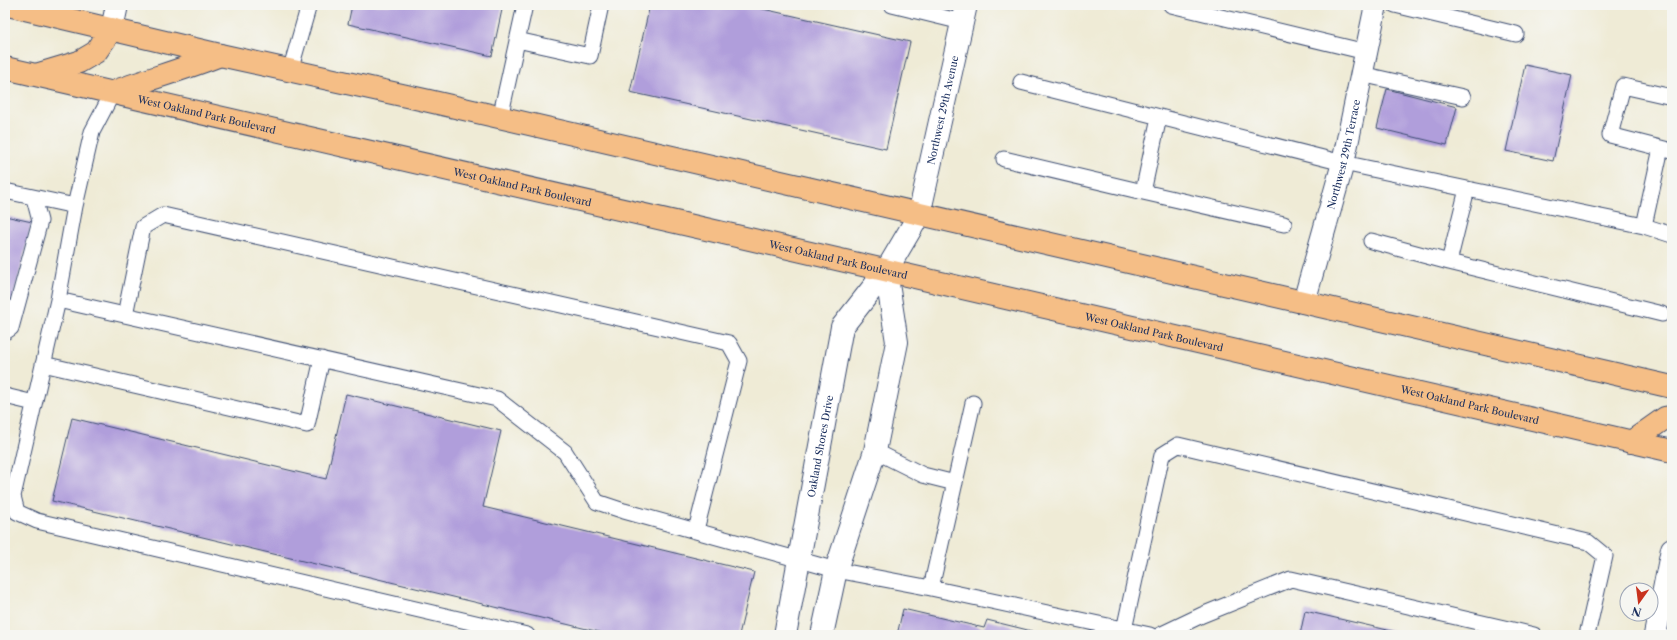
<svg xmlns="http://www.w3.org/2000/svg" width="1677" height="640" viewBox="0 0 1677 640" font-family="'Libre Caslon Text',serif">
	<style>
		.building { fill: #b09edb }
		.lines { fill: none; stroke-linecap: round; stroke-linejoin: round }
		.lane-casing { stroke: #3b4b70; stroke-width: 17 }
		.street-casing { stroke: #3b4b70; stroke-width: 24 }
		.primary-casing { stroke: #3b4b70; stroke-width: 24 }
		.lane { stroke: #fff; stroke-width: 15 }
		.street { stroke: #fff; stroke-width: 22 }
		.primary { stroke: #f5be86; stroke-width: 22 }
		.labels { text-anchor: middle; stroke-width: 3; stroke-linejoin: round; paint-order: stroke }
		.street-label { font-size: 10px; fill: #1b2f5e; stroke: #f6f6f2 }
	</style>
	<rect width="100%" height="100%" fill="#f6f6f2"/>
	<filter id="ink" filterUnits="userSpaceOnUse"><feTurbulence type="fractalNoise" baseFrequency=".025" numOctaves="2"/><feDisplacementMap in="SourceGraphic" scale="8" xChannelSelector="R" yChannelSelector="G"/><feConvolveMatrix kernelMatrix="1 2 1 2 8 2 1 2 1" color-interpolation-filters="sRGB"/></filter>
	<filter id="wash" filterUnits="userSpaceOnUse"><feTurbulence type="fractalNoise" baseFrequency=".012" numOctaves="4" result="noise"/><feDisplacementMap in="SourceGraphic" scale="16" xChannelSelector="R" yChannelSelector="G"/><feGaussianBlur stdDeviation="0.9" result="paint"/><feColorMatrix in="noise" values="0 0 0 0 0 0 0 0 0 0 0 0 0 0 0 0 0 1.4 0 .05"/><feComposite in="paint" operator="in"/></filter>
	<g filter="url(#wash)">
		<rect width="100%" height="100%" fill="#efebd6"/>
		<g id="blocks">
			<path class="building" d="M352 5H503L492 56 348 24Z
				M650 5H745L910 42 886 149 630 92Z
				M1525 65 1572 75 1553 161 1506 151Z
				M1387 89 1457 107 1447 145 1377 128Z
				M5 216 32 222 13 300 5 298Z
				M346 394 501 431 483 507 754 572 739 635H612L52 501 72 418 326 479Z
				M903 609 984 628 987 620 1048 635H897Z
				M1305 611 1405 634V635H1300Z"/>
		</g>
	</g>
	<g filter="url(#ink)">
		<use href="#blocks" fill-opacity="0" stroke="#3b4b70" stroke-width="1"/>
		<g class="lines">
			<defs>
				<path id="lane" d="M892 5 962 22
					M1171 5 1366 52
					M1395 5 1516 34
					M517 40 590 56 601 5
					M290 71 309 5
					M1361 74 1463 97
					M1021 82 1343 163 1644 226 1672 235
					M113 92 92 132 75 206 58 300 497 399 565 452 597 502 624 511 836 570 931 588 1150 635
					M1672 97 1623 86 1610 135 1672 151
					M1159 117 1143 192 1284 224
					M500 118 525 5
					M1004 159 1143 192
					M1467 189 1449 262 1662 314
					M5 191 75 206
					M1644 226 1661 148
					M1371 241 1449 262
					M58 300 13 496 17 512 37 521 527 635
					M125 315 143 227 163 215 729 343 739 361 696 530
					M5 332 11 328 40 221 34 198
					M43 364 307 425 322 359
					M5 396 34 403
					M875 451 923 475 955 483
					M931 588 973 403
					M1124 630 1162 455 1178 445 1588 542 1605 556 1587 635
					M1160 635 1202 615 1291 579 1534 635"/>
				<g id="street">
					<path d="M112 29 117 5"/>
					<path id="s1" d="M1304 302 1343 163 1376 5"/>
					<path id="s2" d="M785 635 842 327 886 271 919 215 966 5"/>
					<path d="M822 635 836 570 875 451 897 342 886 271"/>
					<path d="M1655 635 1672 549"/>
				</g>
				<g id="primary">
					<path d="M8 5 220 55 429 101 1672 387"/>
					<path id="s3" d="M5 68 1672 451"/>
					<path d="M39 74 79 62 96 52 112 29"/>
					<path d="M113 92C149 79 185 69 220 55"/>
					<path d="M1631 442 1665 418 1672 417"/>
				</g>
			</defs>
			<use href="#lane" class="lane-casing"/>
			<use href="#street" class="street-casing"/>
			<use href="#primary" class="primary-casing"/>
			<use href="#lane" class="lane"/>
			<use href="#street" class="street"/>
			<use href="#primary" class="primary"/>
		</g>
	</g>
	<g class="labels">
		<g class="street-label">
			<text dy="4" stroke="none"><textPath href="#s2" startOffset="557">Northwest 29th Avenue</textPath></text>
			<text dy="4" stroke="none"><textPath href="#s3" startOffset="207">West Oakland Park Boulevard</textPath></text>
			<text dy="4" stroke="none"><textPath href="#s1" startOffset="153">Northwest 29th Terrace</textPath></text>
			<text dy="4" stroke="none"><textPath href="#s3" startOffset="531">West Oakland Park Boulevard</textPath></text>
			<text dy="4" stroke="none"><textPath href="#s3" startOffset="855">West Oakland Park Boulevard</textPath></text>
			<text dy="4" stroke="none"><textPath href="#s3" startOffset="1179">West Oakland Park Boulevard</textPath></text>
			<text dy="4" stroke="none"><textPath href="#s3" startOffset="1503">West Oakland Park Boulevard</textPath></text>
			<text dy="4" stroke="none"><textPath href="#s2" startOffset="192">Oakland Shores Drive</textPath></text>
		</g>
	</g>
	<rect width="1677" height="640" fill="none" stroke="#f6f6f2" stroke-width="20"/>
	<g transform="translate(1639 602) rotate(194)"><circle r="19" fill="#f6f6f2" stroke="#9ea6b7"/>
	<path d="M0-3L7 15L0 10L-7 15Z" fill="#c8321e"/>
	<text y="-6" font-size="11" font-weight="bold" text-anchor="middle" fill="#1b2f5e">N</text>
	</g>
</svg>
